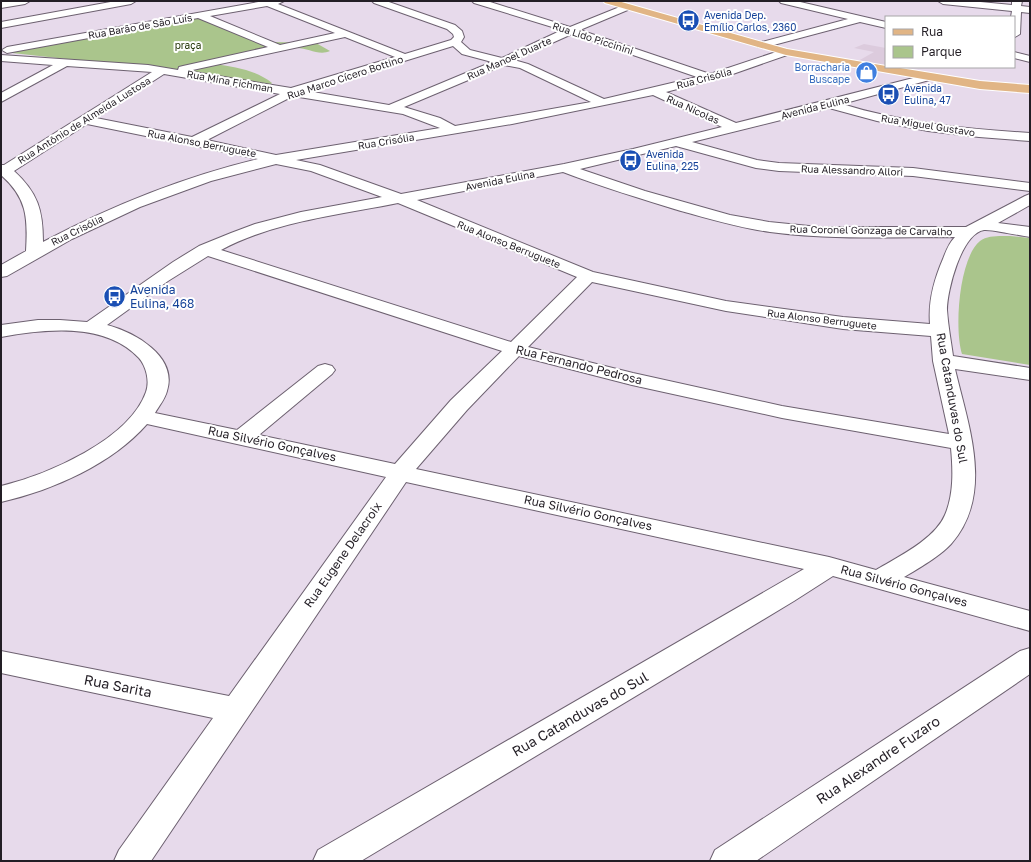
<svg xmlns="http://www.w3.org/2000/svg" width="1031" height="862" viewBox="0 0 1031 862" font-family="'Golos Text',sans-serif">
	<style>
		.education { fill: #dccbdd }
		.green { fill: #aac58c }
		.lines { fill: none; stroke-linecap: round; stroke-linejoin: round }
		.minor-casing { stroke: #6d6170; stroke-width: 2 }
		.major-casing { stroke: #fff; stroke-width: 2 }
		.minor { fill: #fff; fill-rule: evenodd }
		.major { fill: #e1b585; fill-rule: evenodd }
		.labels { text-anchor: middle; stroke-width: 4; stroke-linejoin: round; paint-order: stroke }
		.far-transit-label { font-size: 10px; fill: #164399; stroke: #fff; text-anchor: start }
		.far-street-label { font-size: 10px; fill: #231e25; stroke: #fff }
		.far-park-label { font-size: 10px; fill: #253709; stroke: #fff }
		.far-shop-label { font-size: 10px; fill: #366cbe; stroke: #fff; text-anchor: end }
		.transit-label { font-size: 12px; fill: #164399; stroke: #fff; text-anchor: start }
		.street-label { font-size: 12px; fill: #231e25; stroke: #fff }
		.near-street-label { font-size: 14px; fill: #231e25; stroke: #fff }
	</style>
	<rect width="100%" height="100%" fill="#e7daeb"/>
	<path class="education" d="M864 44 886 48V66L858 61 874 52 854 48Z"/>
	<path class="green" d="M191 16 274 42 316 43 330 51C319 56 308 48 297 48 271 47 240 58 214 64 235 67 256 70 272 83L269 86 176 71 3 52 11 48Z
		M1010 236 1030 238V365L962 354C954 329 959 258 980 241 988 235 1000 236 1010 236Z"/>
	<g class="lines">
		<defs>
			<path id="minor" d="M8 1H30L25 4 1 8V2Z
				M116 1H136L131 4 1 28V22Z
				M264 1H284L278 4 405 54 451 40 454 37 453 34 447 29 374 3 372 1H386L455 25 462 31 464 37 461 42 470 50 502 58 562 30 474 3 472 1H487L570 27 627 4 632 7 630 9 580 30 710 74 782 50H790L791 52 790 54 730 75 666 92 736 123 929 74 933 75 935 77 933 79 842 104C903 123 967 129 1030 133V141L979 137 928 131 877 121 829 108 692 142 757 160 779 163 913 168 1030 183V191L913 176 779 171 756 168 676 146 580 169 645 191 730 215 769 222 819 227H966L1025 196 1030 194V205L998 223 1030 227V237C1021 236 991 229 984 230 961 234 947 291 947 310 948 326 951 341 953 356L1030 368V380L955 369C968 425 995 494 951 544 941 555 918 569 904 577L1030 611V631L833 576 794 601 361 861H313L318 850 804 569 406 482 151 861H114L119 850 213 718 1 673V651L229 696 386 477 147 424C112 464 53 490 1 502V486C47 475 129 440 146 392 150 381 146 366 139 358 105 322 45 329 1 337V325L38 320H60L87 322 173 262 199 246 231 233 255 224 301 212 382 197 311 171 276 164 211 181 140 207 72 239 7 276 1 277V265L26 251C28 217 27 198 1 175V165H4L152 72 67 66 1 102V93L53 65 1 61V55L148 65 178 70 179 67 183 66 268 47 198 18 7 53 2 50 7 47ZM267 6 335 33 280 45 210 16ZM572 34 697 77 604 99 528 64 514 60ZM345 37 395 57 291 88 188 71ZM453 46 462 54 492 62 389 105 307 91ZM504 65 520 68 591 102 455 126 440 118 404 107ZM164 74 280 94 192 137 96 118ZM653 95 722 127 633 149 564 164 401 194 320 165 296 160 512 124ZM293 96 403 114 440 128 276 155 207 140ZM87 124 258 159C183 177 111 206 43 242 43 210 38 193 14 171ZM563 172C602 187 642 199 681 211 710 219 740 228 770 232 831 240 893 237 955 237 949 243 946 251 943 259 934 280 928 301 930 324L843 317 726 301 593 272 417 200ZM398 203 577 277 511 342 221 250C275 221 339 215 398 203ZM208 256 502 351 451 400 395 464 259 435 332 374 335 370 332 366 325 364 318 366 237 430 155 413C159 406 165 399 167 391 178 356 134 332 107 325L168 281ZM592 282 726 311 843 329 931 336 933 361 949 434 782 406 633 373 528 347ZM519 356 632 385 782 418 951 448C953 470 954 494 945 515 935 539 898 557 876 570L829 557 416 469 467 410Z
				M779 1H796L886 22V28L860 22 766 47H758L757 45 758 43 848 19 781 3Z
				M938 1H970L1012 5V1H1022L1021 6 1030 7V13L1021 12 1020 34 1015 37 1014 17H1011L1012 11 943 4Z
				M1014 52 1030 56V62L1014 58Z
				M1030 648V674L756 861H710L715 850 1020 651Z"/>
			<path id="major" d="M603 1H618L787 49 886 66V67H894L980 81 1030 85V93L980 89 786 55 605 3Z"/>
		</defs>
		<use href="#minor" class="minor-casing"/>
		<use href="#major" class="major-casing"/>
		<use href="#minor" class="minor"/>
		<use href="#major" class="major"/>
	</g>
	<defs>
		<symbol id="bus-disc" viewBox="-11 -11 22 22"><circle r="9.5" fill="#1a4fb4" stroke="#fff"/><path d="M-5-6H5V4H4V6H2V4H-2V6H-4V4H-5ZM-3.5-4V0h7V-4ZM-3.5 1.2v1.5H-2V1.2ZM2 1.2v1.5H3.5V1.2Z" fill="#fff"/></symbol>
		<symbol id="shop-disc" viewBox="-11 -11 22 22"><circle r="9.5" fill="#3f7fe0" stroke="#fff"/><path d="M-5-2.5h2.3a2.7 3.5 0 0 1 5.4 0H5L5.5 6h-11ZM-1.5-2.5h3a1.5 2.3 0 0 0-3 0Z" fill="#fff"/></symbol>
	</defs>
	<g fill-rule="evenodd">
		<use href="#bus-disc" x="676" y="8" width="25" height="25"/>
		<use href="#shop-disc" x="854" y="60" width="25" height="25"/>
		<use href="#bus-disc" x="876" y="82" width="25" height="25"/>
		<use href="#bus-disc" x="618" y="148" width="25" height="25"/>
		<use href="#bus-disc" x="102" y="284" width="25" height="25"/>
	</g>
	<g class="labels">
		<g class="far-transit-label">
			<text x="704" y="19">Avenida Dep.<tspan x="704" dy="12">Emílio Carlos, 2360</tspan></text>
			<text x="904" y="92">Avenida<tspan x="904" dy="12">Eulina, 47</tspan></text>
			<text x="646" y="158">Avenida<tspan x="646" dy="12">Eulina, 225</tspan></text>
		</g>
		<g class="far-street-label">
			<text transform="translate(140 26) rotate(-10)" y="4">Rua Barão de São Luís</text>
			<text transform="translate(593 38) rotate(18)" y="4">Rua Lido Piccinini</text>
			<text transform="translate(509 58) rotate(-24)" y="4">Rua Manoel Duarte</text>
			<text transform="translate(345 77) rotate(-18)" y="4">Rua Marco Cícero Bottino</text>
			<text transform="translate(704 78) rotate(-15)" y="4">Rua Crisólia</text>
			<text transform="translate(230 81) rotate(10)" y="4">Rua Mina Fichman</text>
			<text transform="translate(815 107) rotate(-14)" y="4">Avenida Eulina</text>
			<text transform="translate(693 109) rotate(24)" y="4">Rua Nicolas</text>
			<text transform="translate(84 120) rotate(-32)" y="4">Rua Antônio de Almeida Lustosa</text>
			<text transform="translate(928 125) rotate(9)" y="4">Rua Miguel Gustavo</text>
			<text transform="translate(386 141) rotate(-9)" y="4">Rua Crisólia</text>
			<text transform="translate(202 143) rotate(11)" y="4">Rua Alonso Berruguete</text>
			<text transform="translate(852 170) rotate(2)" y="4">Rua Alessandro Allori</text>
			<text transform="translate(500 180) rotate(-11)" y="4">Avenida Eulina</text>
			<text transform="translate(77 230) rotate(-26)" y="4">Rua Crisólia</text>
			<text transform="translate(871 230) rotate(1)" y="4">Rua Coronel Gonzaga de Carvalho</text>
			<text transform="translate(509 244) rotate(22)" y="4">Rua Alonso Berruguete</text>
			<text transform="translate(822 319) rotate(7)" y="4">Rua Alonso Berruguete</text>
		</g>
		<g class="far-park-label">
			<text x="188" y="49">praça</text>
		</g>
		<g class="far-shop-label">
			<text x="850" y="71">Borracharia<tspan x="850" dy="12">Buscape</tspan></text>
		</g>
		<g class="transit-label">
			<text x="130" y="294">Avenida<tspan x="130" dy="14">Eulina, 468</tspan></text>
		</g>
		<g class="street-label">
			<text transform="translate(579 365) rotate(14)" y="4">Rua Fernando Pedrosa</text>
			<text transform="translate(952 398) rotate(80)" y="4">Rua Catanduvas do Sul</text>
			<text transform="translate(272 444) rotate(12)" y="4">Rua Silvério Gonçalves</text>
			<text transform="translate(588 513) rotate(12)" y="4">Rua Silvério Gonçalves</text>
			<text transform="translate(343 555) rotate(-55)" y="4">Rua Eugene Delacroix</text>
			<text transform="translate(904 586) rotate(15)" y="4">Rua Silvério Gonçalves</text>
		</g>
		<g class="near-street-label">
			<text transform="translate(118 686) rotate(11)" y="5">Rua Sarita</text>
			<text transform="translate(580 714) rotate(-30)" y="5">Rua Catanduvas do Sul</text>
			<text transform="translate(878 760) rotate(-34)" y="5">Rua Alexandre Fuzaro</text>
		</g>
	</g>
	<rect width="1031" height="862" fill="none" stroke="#231e25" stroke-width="4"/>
	<rect x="885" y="16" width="130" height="52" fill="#ffffff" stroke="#a7a5a8"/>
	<rect x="893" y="29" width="20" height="6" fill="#e1b585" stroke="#a7a5a8"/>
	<text x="921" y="36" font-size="12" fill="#231e25">Rua</text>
	<rect x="893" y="46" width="20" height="12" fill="#aac58c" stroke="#a7a5a8"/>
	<text x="921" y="56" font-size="12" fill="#231e25">Parque</text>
</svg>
